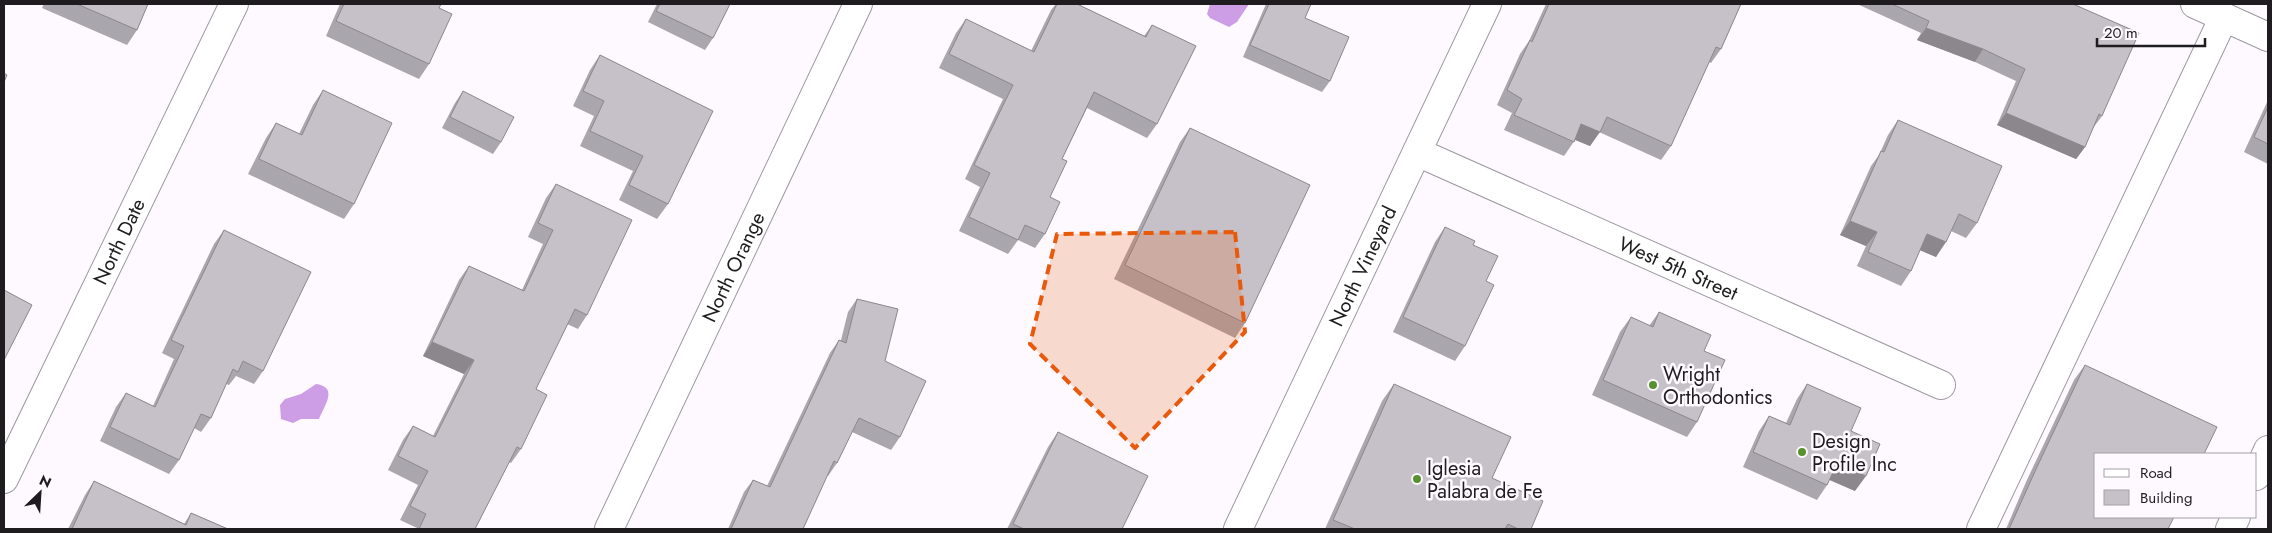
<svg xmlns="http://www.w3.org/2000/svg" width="2272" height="533" viewBox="0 0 2272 533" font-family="Jost,sans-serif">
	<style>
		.water { fill: #cd9de6 }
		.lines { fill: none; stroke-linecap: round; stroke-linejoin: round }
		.minor-casing { stroke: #9e99a1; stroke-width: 30 }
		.major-casing { stroke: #9e99a1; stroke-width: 30 }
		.minor { stroke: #fff; stroke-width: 28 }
		.major { stroke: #fff; stroke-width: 28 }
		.wall { fill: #aaa6ad }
		.shaded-wall { fill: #8b878d }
		.building { fill: #c6c1c9; stroke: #8b878d }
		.marked { fill: #e8590c; fill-opacity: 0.2; stroke: #e8590c; stroke-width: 4; stroke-dasharray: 10 6; stroke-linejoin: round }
		.poi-dot { fill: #59912e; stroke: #fdf9ff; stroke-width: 2 }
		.labels { text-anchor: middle; stroke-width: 5; stroke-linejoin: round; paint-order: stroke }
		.street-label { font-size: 20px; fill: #1e1c1f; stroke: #fdf9ff }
		.poi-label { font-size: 20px; fill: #1e1c1f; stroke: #fdf9ff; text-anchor: start }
	</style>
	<rect width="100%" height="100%" fill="#fdf9ff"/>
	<path class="water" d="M1210 4H1249L1237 22 1229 27 1210 18 1207 14Z
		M316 384C339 387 324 406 319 419H301L293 423 281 419 280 405 285 399 301 394Z"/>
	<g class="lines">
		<defs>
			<g id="minor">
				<path d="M2195 4 2268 37"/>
				<path id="s1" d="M1417 152 1941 385"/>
				<path id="s2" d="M4 479 234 4"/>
				<path id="s3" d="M609 529 858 4"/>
				<path id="s4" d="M1238 529 1487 4"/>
				<path d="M1981 529 2224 17"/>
			</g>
			<path id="major" d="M2256 476 2268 450
				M2230 529 2236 517"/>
		</defs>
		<use href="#minor" class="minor-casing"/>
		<use href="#major" class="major-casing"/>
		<use href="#minor" class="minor"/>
		<use href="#major" class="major"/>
	</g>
	<path class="wall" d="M44 4H148L137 30 127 45 42 8Z
		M340 4H441L439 8 429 64 419 79 326 36Z
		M657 4H730L713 38 705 50 648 22Z
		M1056 4H1077L1144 36 1152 25 1157 124 1147 138 1087 108 1062 159 1050 197 1045 234 1035 248 1018 240 1008 254 959 231 980 187 965 179 1003 99 939 68 956 33 966 19 1031 51 1051 10Z
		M1266 4H1310L1305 18 1330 81 1322 92 1243 57Z
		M1546 4H1741L1721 49 1711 63 1709 62 1671 146 1661 160 1599 132 1590 146 1575 140 1564 156 1504 130 1512 113 1497 105 1520 54 1529 41Z
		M1857 4H2073L2102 116 2093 128 2085 147 2076 159 1997 125 2016 81 1975 62 1917 40 1921 33Z
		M600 55 668 204 657 219 619 200 633 171 580 146 594 116 573 106 590 70Z
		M323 90 354 204 344 219 248 174 266 138 276 123 299 134 313 105Z
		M463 91 501 142 493 154 442 128 455 103Z
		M2268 100V164L2244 152Z
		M1898 120 1977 223 1966 238 1951 231 1936 257 1920 250 1911 271 1901 286 1857 266 1866 246 1840 235 1871 166 1879 155 1888 135Z
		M1190 128 1245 323 1235 338 1114 279 1180 142Z
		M556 184 587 315 578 329 567 324 536 389 521 449 511 463 509 462 475 529H416L417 528 400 520 418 485 388 470 403 440 413 426 433 436 464 374 423 356 459 280 469 266 522 290 543 244 528 237 546 198Z
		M1445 227 1473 245 1465 346 1455 361 1393 332 1435 242Z
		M224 230 263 371 254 384 236 376 229 385 226 384 211 418 201 432 194 428 179 460 169 474 100 441 116 407 126 393 153 406 174 359 162 353 214 244Z
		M857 299 885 361 900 437 891 450 852 432 837 463 828 476 827 475 803 529H728L744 492 753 480 767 486 830 353 839 340H841L848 312Z
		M1659 312 1704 351 1697 422 1687 437 1592 395 1620 332 1631 317 1649 326Z
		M2085 365 2168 529H2006L2026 482 2074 380Z
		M1394 384 1492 478 1531 529H1325L1382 401Z
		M1807 384 1851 431 1855 491 1829 480 1827 485 1817 500 1743 467 1759 431 1769 416 1786 423 1797 399Z
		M1058 432 1122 529H1007L1048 447Z
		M94 481 184 524 191 513 228 529H68L85 495Z"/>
	<path class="shaded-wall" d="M1926 28 1983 49 1975 62 1917 40Z
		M2006 113 2085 147 2076 159 1997 125Z
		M1581 124 1600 132 1590 146 1571 138Z
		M1850 221 1877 232 1866 246 1840 235Z
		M1927 234 1946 242 1936 257 1917 249Z
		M432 342 474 360 464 374 423 356Z
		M1837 464 1866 476 1855 491 1826 478Z"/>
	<path class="building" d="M77 4H148L137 30Z
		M344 4H441L439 8 452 14 429 64 336 21Z
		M660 4H730L713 38 656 11Z
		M1057 4H1077L1146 37 1152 25 1196 46 1157 124 1094 92 1062 159 1067 161 1050 197 1060 202 1045 234 1025 225 1018 240 969 217 990 173 974 165 1013 85 949 54 966 19 1034 52Z
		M1269 4H1311L1305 18 1349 37 1330 81 1250 45Z
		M1549 4H1741L1721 49 1716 47 1671 146 1607 117 1600 132 1581 124 1574 142 1514 115 1522 99 1507 90 1530 40 1532 42Z
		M1892 4H2073L2139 33 2105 109 2102 116 2099 114 2085 147 2006 113 2025 69 1983 49 1926 28 1929 21Z
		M600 55 713 111 668 204 629 185 643 156 590 131 604 101 583 91Z
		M4 73 7 75 4 82Z
		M323 90 392 123 354 204 259 159 276 123 302 135Z
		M463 91 514 117 501 142 450 117Z
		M2268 107V144L2254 137Z
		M1898 120 2002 166 1977 223 1959 214 1946 242 1927 234 1911 271 1868 252 1877 232 1850 221 1881 151 1884 152Z
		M1190 128 1310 185 1245 323 1125 265Z
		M556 184 632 220 587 315 575 309 536 389 547 395 521 449 517 447 475 529H419L426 514 410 506 428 471 398 456 413 426 435 437 474 360 432 342 469 266 524 291 553 230 538 223Z
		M1445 227 1475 241 1473 245 1498 256 1486 281 1494 285 1465 346 1403 317Z
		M224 230 311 272 263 371 243 361 238 372 233 369 211 418 201 414 179 460 110 427 126 393 155 407 184 346 171 340Z
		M4 290 32 305 4 360Z
		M857 299 898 309 885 361 926 381 900 437 859 418 837 463 834 461 803 529H731L753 480 770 487 839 340 846 343Z
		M1659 312 1711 335 1704 351 1725 360 1697 422 1603 380 1631 317 1653 327Z
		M2085 365 2217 427 2204 454H2096V517H2174L2168 529H2009L2037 467Z
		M1394 384 1511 437 1492 478 1543 501 1531 529H1518L1508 524 1505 529H1355L1333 520Z
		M1807 384 1861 408 1851 431 1880 444 1866 476 1837 464 1827 485 1753 452 1769 416 1790 425Z
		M1058 432 1148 476 1122 529H1024L1013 524Z
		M94 481 186 525 191 513 228 529H72Z"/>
	<path class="marked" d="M1235 232 1245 332 1135 448 1030 344 1057 234Z"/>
	<g class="poi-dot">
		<circle cx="1653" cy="385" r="5"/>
		<circle cx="1802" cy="452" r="5"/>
		<circle cx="1417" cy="479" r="5"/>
	</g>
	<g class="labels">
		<g class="street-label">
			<text dy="7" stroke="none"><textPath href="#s2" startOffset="264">North Date</textPath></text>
			<text dy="7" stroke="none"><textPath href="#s3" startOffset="290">North Orange</textPath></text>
			<text dy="7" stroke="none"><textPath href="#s4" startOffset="291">North Vineyard</textPath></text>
			<text dy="7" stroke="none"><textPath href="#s1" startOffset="286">West 5th Street</textPath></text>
		</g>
		<g class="poi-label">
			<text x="1663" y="381">Wright<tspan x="1663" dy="23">Orthodontics</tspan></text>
			<text x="1812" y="448">Design<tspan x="1812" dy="23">Profile Inc</tspan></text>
			<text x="1427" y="475">Iglesia<tspan x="1427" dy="23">Palabra de Fe</tspan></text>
		</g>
	</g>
	<rect width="2272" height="533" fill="none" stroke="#1e1c1f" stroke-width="10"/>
	<rect x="2094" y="453" width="162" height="65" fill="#fdf9ff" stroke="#a4a1a5"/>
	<rect x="2104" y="469" width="25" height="8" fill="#ffffff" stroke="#a4a1a5"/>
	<text x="2140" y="478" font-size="15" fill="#1e1c1f">Road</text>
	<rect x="2104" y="490" width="25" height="15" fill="#c6c1c9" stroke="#a4a1a5"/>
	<text x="2140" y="503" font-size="15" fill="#1e1c1f">Building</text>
	<g transform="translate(40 493) rotate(25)" stroke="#fdf9ff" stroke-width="4" paint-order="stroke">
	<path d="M0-4L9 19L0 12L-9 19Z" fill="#1e1c1f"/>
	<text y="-8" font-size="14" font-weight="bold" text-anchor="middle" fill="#1e1c1f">N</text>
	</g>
	<path d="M2097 38v8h108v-8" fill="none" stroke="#1e1c1f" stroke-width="2.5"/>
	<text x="2104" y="38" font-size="15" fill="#1e1c1f" stroke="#fdf9ff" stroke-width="4" paint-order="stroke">20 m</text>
</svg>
